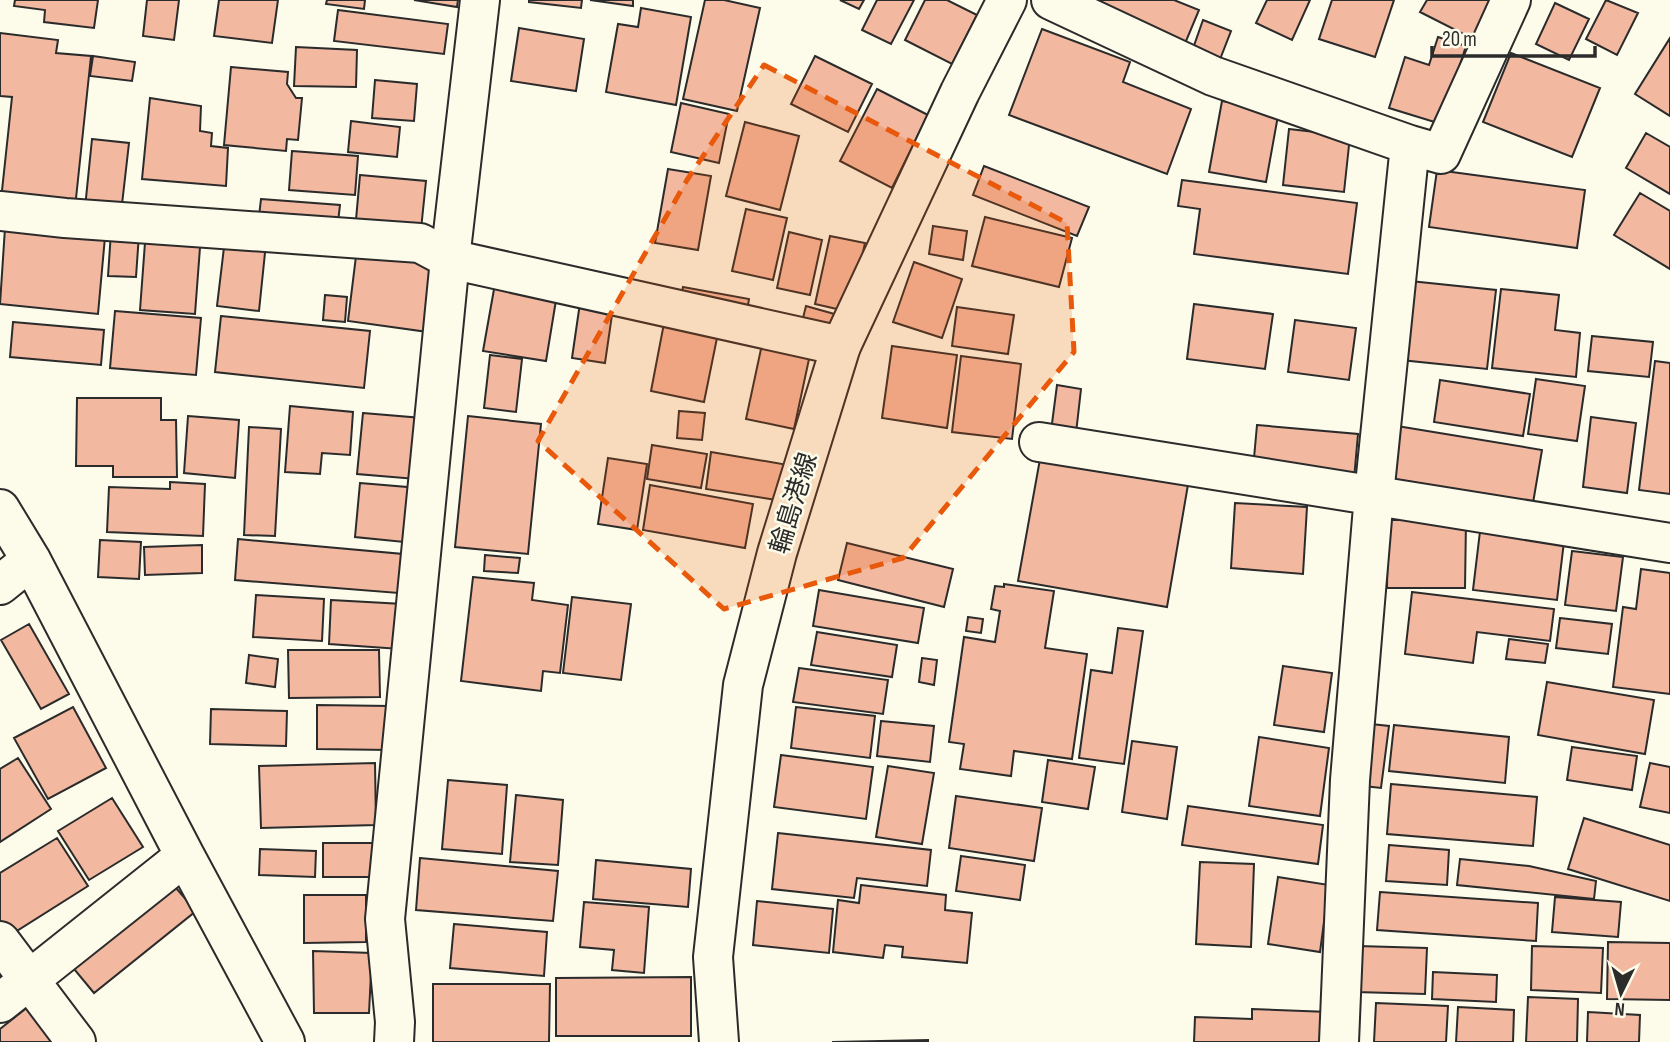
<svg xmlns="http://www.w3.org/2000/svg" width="1670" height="1042" viewBox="0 0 1670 1042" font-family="'Sofia Sans Condensed','Noto Sans JP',sans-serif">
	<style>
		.building { fill: #f2b8a0; stroke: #2b2b2b; stroke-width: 2 }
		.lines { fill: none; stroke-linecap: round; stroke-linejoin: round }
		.street-casing { stroke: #2b2b2b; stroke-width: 42 }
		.secondary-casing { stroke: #2b2b2b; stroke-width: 42 }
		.street { stroke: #fdfbea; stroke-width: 38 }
		.secondary { stroke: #fdfbea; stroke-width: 38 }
		.marked { fill: #e8590c; fill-opacity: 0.2; stroke: #e8590c; stroke-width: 5; stroke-dasharray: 14 9; stroke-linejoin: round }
		.labels { text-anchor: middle; stroke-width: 5; stroke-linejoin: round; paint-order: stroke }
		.street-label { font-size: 26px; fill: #2b2b2b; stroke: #fdfbea }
	</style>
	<rect width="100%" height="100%" fill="#fdfbea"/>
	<path class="building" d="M15 0H98L94 28 44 22 45 10 14 6Z
		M147 0H179L174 40 143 36Z
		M219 0H278L272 43 214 36Z
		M327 0H365L364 9 326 4Z
		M414 0H458L457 7Z
		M529 0H582L581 8 529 2Z
		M590 0H633V6Z
		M705 0H724L760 8 737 111 683 99Z
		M840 0H864L859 9Z
		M877 0H914L891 44 862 30Z
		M925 0H947L977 15 952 64 905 40Z
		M1072 0H1174L1199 10 1184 46Z
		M1267 0H1310L1292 40 1256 23Z
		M1332 0H1394L1375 57 1319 39Z
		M1427 0H1500L1479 42 1420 12Z
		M1606 0 1638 13 1617 55 1586 39Z
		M1555 3 1589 19 1569 60 1536 44Z
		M641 8 691 17 676 105 606 92 618 24 638 27Z
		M338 10 448 24 444 54 334 41Z
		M1203 20 1231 31 1217 67 1190 57Z
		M519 28 584 39 576 91 511 81Z
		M1042 29 1130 62 1123 82 1191 109 1167 174 1009 115Z
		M0 33 58 40 56 53 91 56 75 208 1 200 12 97 0 96Z
		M1438 37 1466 46 1441 124 1389 108 1405 57 1429 65Z
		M1670 38V116L1635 94Z
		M296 47 357 50 356 87 294 86Z
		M1511 53 1600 88 1572 157 1483 122Z
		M93 56 135 62 132 81 90 76Z
		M815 56 872 84 848 132 791 104Z
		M231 67 288 72 287 84 296 98H302L298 140 287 139 286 151 224 145Z
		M375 80 417 84 414 121 372 118Z
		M877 89 928 115 892 188 840 161Z
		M150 98 201 106 200 131 212 133 211 146 228 148 226 186 142 179Z
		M1222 101 1279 110 1266 182 1209 172Z
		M681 103 729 114 719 163 671 152Z
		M351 121 400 127 397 157 348 152Z
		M745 122 799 136 780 210 726 196Z
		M1289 129 1350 136 1344 192 1283 185Z
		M1646 133 1670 147V194L1626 168Z
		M92 139 129 143 121 213 85 208Z
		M292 151 358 156 355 195 289 190Z
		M984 166 1089 207 1077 236 973 195Z
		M668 169 711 176 698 250 655 243Z
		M1437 170 1585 190 1577 248 1429 227Z
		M360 175 426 181 420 239 355 231Z
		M1182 180 1357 203 1348 274 1194 254 1200 209 1178 206Z
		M1640 193 1670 211V269L1614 235Z
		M261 199 340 205 337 231 258 225Z
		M746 209 787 218 773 280 732 271Z
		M985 217 1072 238 1059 287 972 266Z
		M933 226 967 231 963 260 929 254Z
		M5 228 105 237 98 314 0 304Z
		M146 229 201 234 195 314 140 310Z
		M111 232 139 234 136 277 108 276Z
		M789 232 822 240 810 295 777 288Z
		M830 236 865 243 850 312 815 304Z
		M225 239 266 243 259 311 217 306Z
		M357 248 437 258 428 332 348 321Z
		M914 262 962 279 942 338 893 322Z
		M496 278 558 288 546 361 483 351Z
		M1410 281 1496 290 1487 369 1401 360Z
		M683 287 749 299 746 317 679 305Z
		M1501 289 1559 295 1555 330 1580 333 1576 377 1492 368Z
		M325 295 347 297 345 322 323 320Z
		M581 296 614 301 605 363 572 358Z
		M1194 304 1273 314 1265 369 1187 359Z
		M806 306 845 317 840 332 802 322Z
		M957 307 1014 315 1008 354 952 346Z
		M115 311 201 318 196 375 110 368Z
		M221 316 370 331 364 388 215 372Z
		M665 318 719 328 704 402 651 391Z
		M1295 320 1356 328 1349 380 1288 372Z
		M13 322 104 330 101 365 10 357Z
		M764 335 812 345 794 429 746 419Z
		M1592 336 1653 342 1649 377 1588 371Z
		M892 346 957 355 947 428 882 418Z
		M490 355 522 359 516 412 484 408Z
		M961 356 1021 364 1012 439 952 432Z
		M1655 361 1670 363V494L1639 490Z
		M1536 379 1585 386 1577 441 1528 434Z
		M1440 380 1530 394 1523 436 1434 422Z
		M1057 385 1081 389 1075 442 1050 439Z
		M77 398H161V420H176L177 477H113V466H76Z
		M290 406 353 412 350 455 322 453 320 474 285 472Z
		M679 411 705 413 702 440 677 438Z
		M363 413 422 418 416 479 357 474Z
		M188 416 239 420 235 478 184 473Z
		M468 416 541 424 528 554 455 547Z
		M1591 417 1636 423 1627 493 1583 487Z
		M1257 425 1358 434 1354 479 1253 469Z
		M1397 426 1542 450 1533 503 1388 478Z
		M249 427 281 429 275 536 244 535Z
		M652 445 707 454 701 488 647 479Z
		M1042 448 1190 473 1167 607 1018 581Z
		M711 452 788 465 783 501 706 489Z
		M608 458 647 464 637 530 598 524Z
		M170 482 205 484 203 536 107 532 109 487 170 489Z
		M360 483 419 488 414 543 355 537Z
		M650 485 753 504 745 548 643 530Z
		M1235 503 1307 507 1303 574 1231 568Z
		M1388 520H1466L1465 588H1387Z
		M1481 523 1565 533 1557 600 1473 590Z
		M238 539 414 555 411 594 235 580Z
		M100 540 141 542 139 579 98 577Z
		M847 543 953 569 944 607 838 580Z
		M202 545V573L145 575 144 547Z
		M1572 551 1623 557 1616 611 1565 605Z
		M485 555 520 558 518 573 484 571Z
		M1641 569 1670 573V694L1613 687 1623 607 1636 609Z
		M473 577 534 583 532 600 568 605 560 673 543 671 541 691 461 681Z
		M1004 584 1054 591 1045 648 1087 654 1072 759 1014 751 1011 776 960 769 964 744 949 742 964 637 995 642 1000 611 991 609 995 586 1004 587Z
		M819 590 924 608 918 643 813 626Z
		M1412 592 1554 609 1550 641 1477 632 1473 663 1405 654Z
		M256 595 324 599 322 641 253 637Z
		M572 597 631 604 621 680 563 673Z
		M331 600 403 604 400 649 329 644Z
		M968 617 983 619 981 633 966 631Z
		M1560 618 1612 624 1608 654 1556 648Z
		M29 624 69 694 41 709 1 640Z
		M1118 628 1143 631 1124 764 1079 758 1091 670 1112 673Z
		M817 632 897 645 892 677 811 665Z
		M1509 639 1548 644 1545 663 1506 659Z
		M288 650H379L380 697 289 698Z
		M249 655 278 659 275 687 246 683Z
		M922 658 937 660 934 685 919 682Z
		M1283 666 1332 673 1324 732 1274 725Z
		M799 668 888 680 883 714 793 702Z
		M1547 682 1654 700 1645 754 1538 735Z
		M317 705 390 706 389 750 317 749Z
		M73 707 106 768 48 799 14 738Z
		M796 707 875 716 870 758 791 748Z
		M211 709 287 711 286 746 210 744Z
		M881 721 934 726 930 762 877 756Z
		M1371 724 1389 726 1381 788 1364 786Z
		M1394 725 1509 737 1505 783 1389 771Z
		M1259 737 1329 748 1320 816 1249 806Z
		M1132 741 1177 747 1167 819 1122 812Z
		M1572 747 1637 756 1632 790 1567 780Z
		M781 755 873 767 866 819 774 807Z
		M18 758 51 809 0 842V769Z
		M1048 760 1095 767 1088 809 1042 802Z
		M375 763 376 825 261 828 259 766Z
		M1650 763 1670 767V813L1640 807Z
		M888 766 934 773 922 844 876 837Z
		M448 780 507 785 502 854 442 849Z
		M1391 784 1537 797 1533 846 1387 834Z
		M516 795 563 800 558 865 510 862Z
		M956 796 1042 808 1034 861 949 848Z
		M112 798 143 847 89 880 58 831Z
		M1188 806 1323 825 1318 864 1182 845Z
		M1584 818 1670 845V901L1568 869Z
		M778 833 931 850 927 886 857 878 854 898 772 889Z
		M57 838 88 886 4 939 0 932V873Z
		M323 843H377V877H323Z
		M1389 845 1449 850 1447 885 1386 881Z
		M260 849 316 851 315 877 259 875Z
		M961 856 1025 865 1020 900 956 891Z
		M420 858 558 871 553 921 416 910Z
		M1460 859 1529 866 1596 881 1594 899 1457 885Z
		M596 860 691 869 688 907 593 899Z
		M1200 862 1254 864 1251 947 1196 944Z
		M1278 877 1329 885 1320 952 1268 944Z
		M170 881 196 911 94 993 69 963Z
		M861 885 946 895 945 910 972 913 967 963 902 957 903 947 885 945 883 958 833 952 838 900 859 903Z
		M1380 892 1538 903 1536 941 1377 930Z
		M304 895H366V942L304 943Z
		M1555 897 1621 902 1618 937 1552 932Z
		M757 901 833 909 829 953 753 945Z
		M584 902 649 907 644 973 612 970 614 950 580 947Z
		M454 924 547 932 544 976 450 968Z
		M1608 942 1670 943V1000L1607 999Z
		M1358 946 1427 948 1425 994 1356 992Z
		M1532 946 1603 948 1601 993 1531 990Z
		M313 951 372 953 369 1013H314Z
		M1433 972 1497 975 1496 1002 1432 999Z
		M691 977V1036H556V978Z
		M433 984H550L549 1042H433Z
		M1528 997 1578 999 1577 1042H1526Z
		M1376 1003 1448 1006 1446 1042H1374Z
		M29 1006 58 1042H0V1029Z
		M1458 1007 1514 1010 1513 1042H1456Z
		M1252 1009 1329 1012 1328 1042H1194L1195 1017 1252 1019Z
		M1588 1012 1640 1015 1639 1042H1587Z
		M928 1040V1042H832Z"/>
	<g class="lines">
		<defs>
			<path id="street" d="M1051 0 1213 76 1410 145
				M0 211 65 218 420 243 450 259 841 346
				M1039 442 1670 543
				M0 509 31 560 185 856 285 1042
				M0 585 31 560
				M0 941 76 1042
				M0 1003 185 856
				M394 1042 395 1022 385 919 450 259 480 0
				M1339 1042 1350 780 1374 495 1410 145 1441 154 1511 0"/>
			<path id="secondary" d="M719 1042 713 957 743 685 777 553 841 346 960 92 1007 0"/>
		</defs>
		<use href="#street" class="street-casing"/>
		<use href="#secondary" class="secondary-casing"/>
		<use href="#street" class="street"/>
		<use href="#secondary" class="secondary"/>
	</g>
	<path class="marked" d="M764 65 1067 223 1074 352 903 558 724 609 538 441 687 180Z"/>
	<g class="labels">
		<g class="street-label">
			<text transform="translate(793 503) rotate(-73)" y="9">輪島港線</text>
		</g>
	</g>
	<g transform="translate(1621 993) rotate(185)" stroke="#fdfbea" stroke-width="5" paint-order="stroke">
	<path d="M0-5L12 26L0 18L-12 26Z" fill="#2b2b2b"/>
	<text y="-10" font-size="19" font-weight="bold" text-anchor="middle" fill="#2b2b2b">N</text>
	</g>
	<path d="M1432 46v10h163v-10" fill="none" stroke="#2b2b2b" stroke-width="3.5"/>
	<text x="1442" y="46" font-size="21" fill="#2b2b2b" stroke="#fdfbea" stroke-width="5" paint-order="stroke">20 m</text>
</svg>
